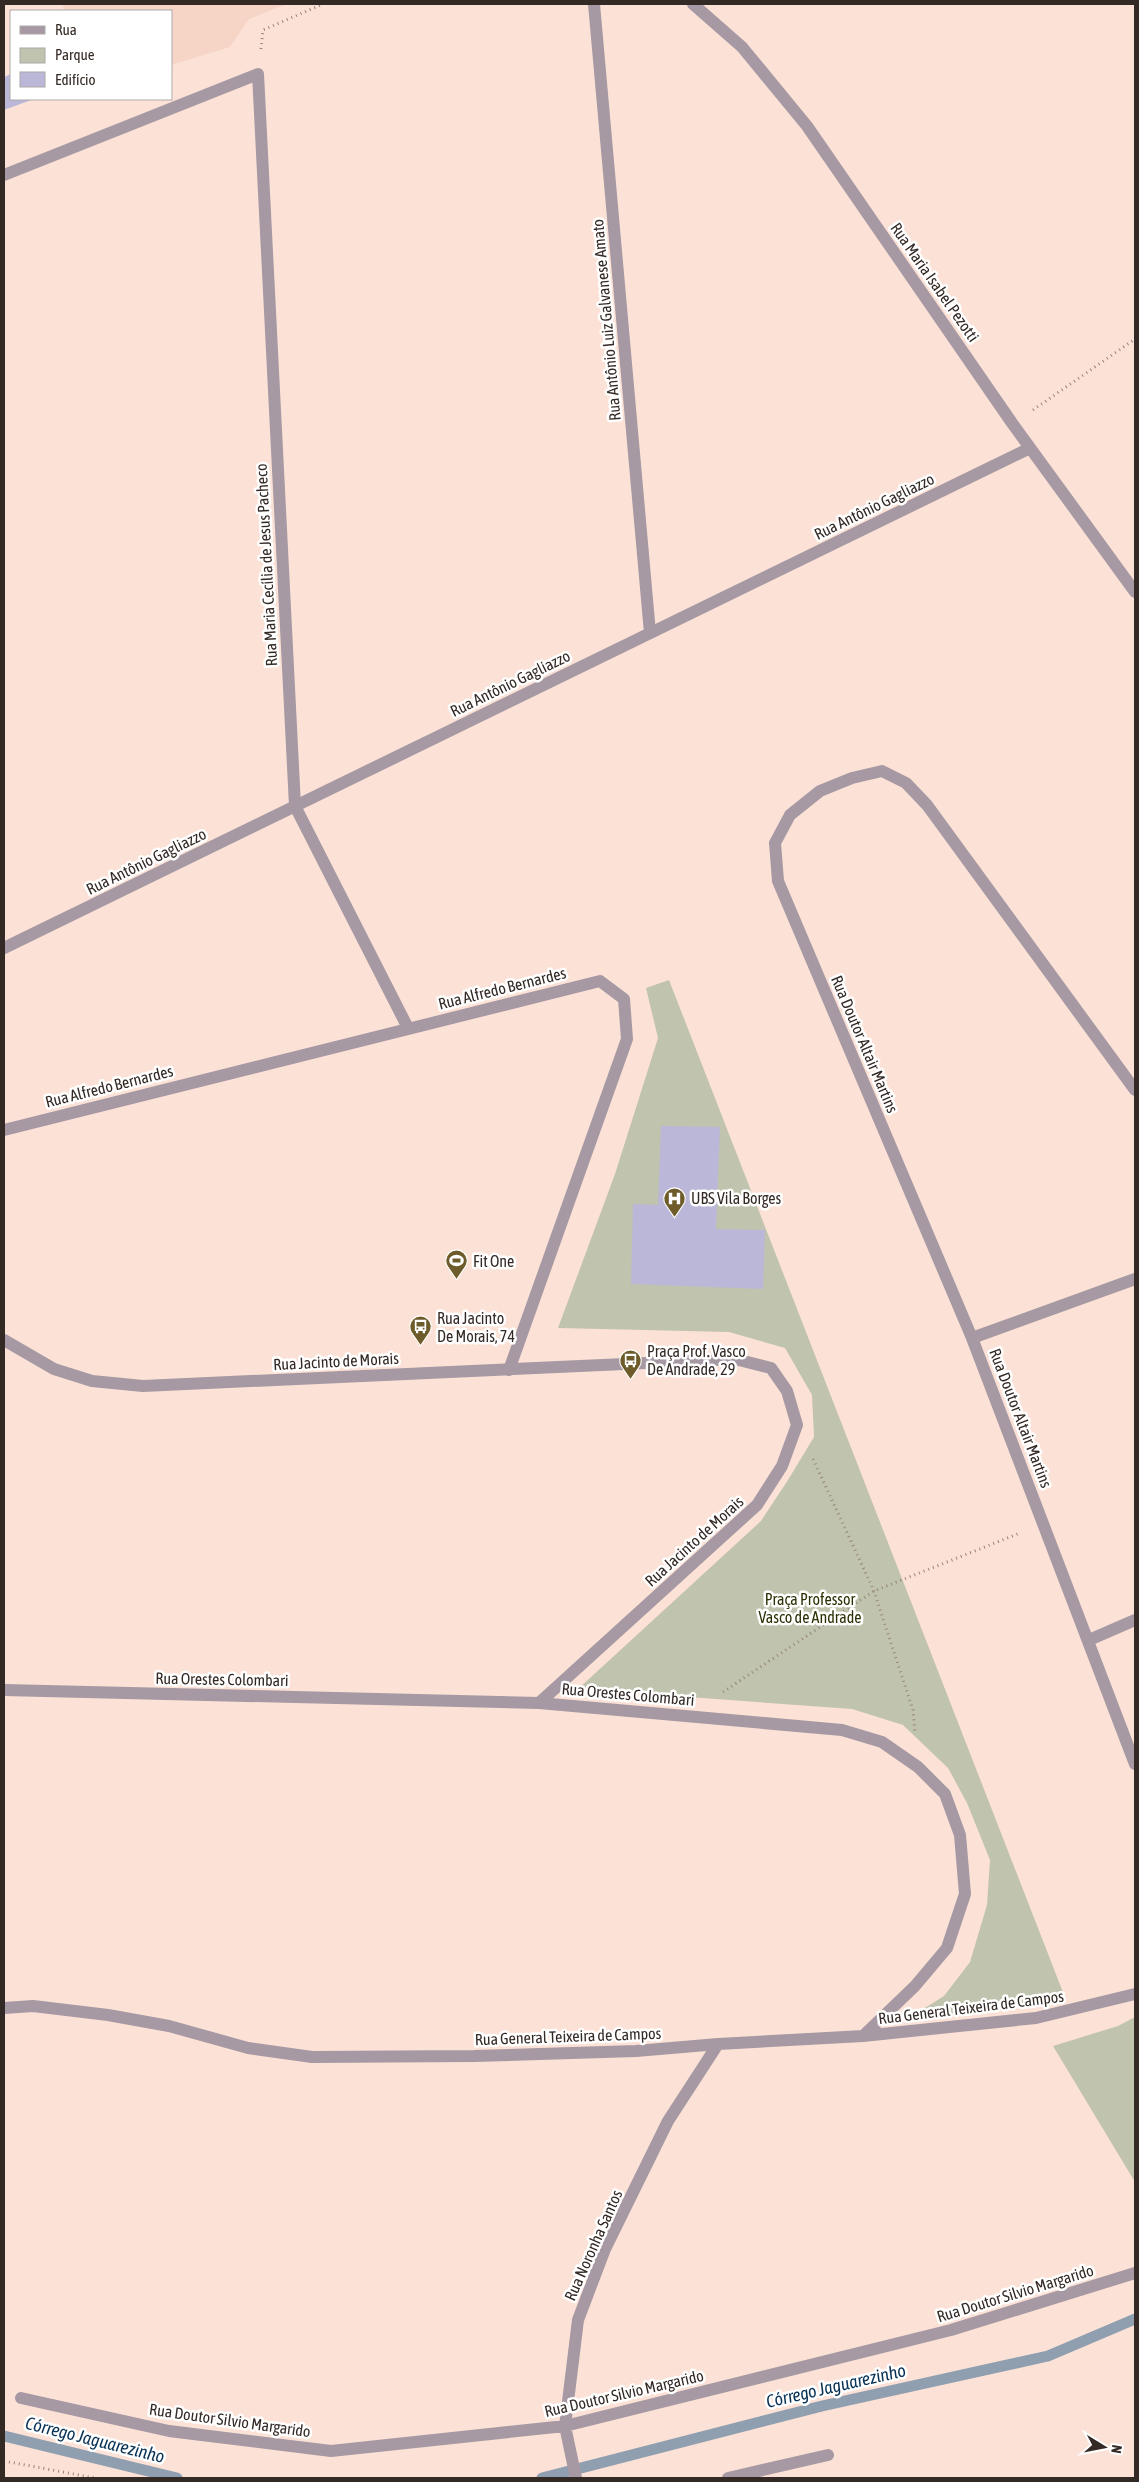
<svg xmlns="http://www.w3.org/2000/svg" width="1139" height="2482" viewBox="0 0 1139 2482" font-family="'Asap Condensed',sans-serif">
	<style>
		.built { fill: #f6d4c6 }
		.green { fill: #c0c3ad }
		.lines { fill: none; stroke-linecap: round; stroke-linejoin: round }
		.stream { stroke: #8f9fb0; stroke-width: 11 }
		.building { fill: #bbb7d8 }
		.path { stroke: #97857d; stroke-width: 3; stroke-dasharray: 1 4; stroke-linecap: butt }
		.minor { stroke: #a699a3; stroke-width: 12 }
		.labels { text-anchor: middle; stroke-width: 5; stroke-linejoin: round; paint-order: stroke }
		.street-label { font-size: 16px; fill: #332925; stroke: #fff }
		.poi-label { font-size: 16px; fill: #332925; stroke: #fff; text-anchor: start }
		.park-label { font-size: 16px; fill: #2d3005; stroke: #fff }
		.water-label { font-size: 18px; font-style: italic; fill: #083255; stroke: #fff }
	</style>
	<rect width="100%" height="100%" fill="#fce2d6"/>
	<path class="built" d="M63 4H287L249 19 230 47 171 65V11H64Z"/>
	<path class="green" d="M669 980 1066 2000 1023 2007 904 2021 944 1996 970 1962 987 1905 990 1860 967 1803 948 1768 903 1725 852 1709 578 1689 761 1521 788 1480 814 1437 812 1395 785 1348 729 1332 558 1328 615 1174 658 1038 646 988Z
		M1135 2017V2182L1053 2046 1118 2026Z"/>
	<g class="lines">
		<path class="stream" d="M4 2436 177 2478
			M542 2478 822 2406 1048 2356 1135 2319"/>
	</g>
	<path class="building" d="M11 74V99H34L4 110V77Z
		M661 1126 720 1127 716 1229 765 1230 763 1289 631 1284 633 1204 658 1205Z"/>
	<g class="lines">
		<path class="path" d="M261 49 263 30 323 4
			M1033 410 1135 339
			M813 1459 874 1591 913 1710 915 1733
			M723 1692 874 1591 1020 1533
			M4 2461 95 2478"/>
		<path class="minor" d="M594 4 650 633
			M693 4 742 47 807 126 1012 423 1135 592
			M4 175 258 74 295 806 408 1028
			M4 948 1030 448
			M1135 1090 927 805 906 783 882 771 852 778 820 791 790 815 775 843 778 881 972 1338 1135 1764
			M4 1130 600 981 624 999 627 1039 509 1370
			M972 1338 1135 1279
			M4 1340 54 1369 92 1381 143 1386 735 1359 771 1368 787 1391 797 1425 782 1466 757 1505 539 1703
			M1089 1640 1135 1620
			M4 1690 539 1703 842 1730 882 1742 918 1767 945 1794 960 1835 965 1894 947 1948 915 1986 863 2036
			M4 2008 33 2006 108 2015 169 2026 248 2048 312 2057 474 2056 636 2051 718 2044 863 2036 1036 2018 1135 1994
			M21 2398 169 2431 331 2451 565 2426 951 2330 1135 2273
			M576 2478 565 2426 578 2320 605 2249 668 2121 718 2044
			M728 2478 828 2455"/>
	</g>
	<defs>
		<symbol id="hospital-pin" viewBox="-11 -11 22 30"><path d="M0 17L-7.5 6A9.5 9.5 0 1 1 7.5 6Z" fill="#6d5c2a" stroke="#fff"/><path d="M-5-5h3v3.5h4V-5h3V5h-3V1.5h-4V5h-3Z" fill="#fff"/></symbol>
		<symbol id="stadium-pin" viewBox="-11 -11 22 30"><path d="M0 17L-7.5 6A9.5 9.5 0 1 1 7.5 6Z" fill="#6d5c2a" stroke="#fff"/><path d="M0-5a6.5 5 0 1 0 0 10a6.5 5 0 1 0 0-10ZM-3.5-1.8h7v3.6h-7Z" fill="#fff"/></symbol>
		<symbol id="bus-pin" viewBox="-11 -11 22 30"><path d="M0 17L-7.5 6A9.5 9.5 0 1 1 7.5 6Z" fill="#6d5c2a" stroke="#fff"/><path d="M-5-6H5V4H4V6H2V4H-2V6H-4V4H-5ZM-3.5-4V0h7V-4ZM-3.5 1.2v1.5H-2V1.2ZM2 1.2v1.5H3.5V1.2Z" fill="#fff"/></symbol>
	</defs>
	<g fill-rule="evenodd">
		<use href="#hospital-pin" x="662" y="1186" width="25" height="34"/>
		<use href="#stadium-pin" x="444" y="1248" width="25" height="34"/>
		<use href="#bus-pin" x="408" y="1314" width="25" height="34"/>
		<use href="#bus-pin" x="618" y="1348" width="25" height="34"/>
	</g>
	<g class="labels">
		<g class="street-label">
			<text transform="translate(935 282) rotate(55)" y="6">Rua Maria Isabel Pezotti</text>
			<text transform="translate(606 320) rotate(-95)" y="6">Rua Antônio Luiz Galvanese Amato</text>
			<text transform="translate(874 506) rotate(-26)" y="6">Rua Antônio Gagliazzo</text>
			<text transform="translate(266 565) rotate(-93)" y="6">Rua Maria Cecília de Jesus Pacheco</text>
			<text transform="translate(510 683) rotate(-26)" y="6">Rua Antônio Gagliazzo</text>
			<text transform="translate(146 861) rotate(-26)" y="6">Rua Antônio Gagliazzo</text>
			<text transform="translate(502 988) rotate(-14)" y="6">Rua Alfredo Bernardes</text>
			<text transform="translate(865 1044) rotate(67)" y="6">Rua Doutor Altair Martins</text>
			<text transform="translate(109 1086) rotate(-14)" y="6">Rua Alfredo Bernardes</text>
			<text transform="translate(336 1361) rotate(-3)" y="6">Rua Jacinto de Morais</text>
			<text transform="translate(1021 1418) rotate(69)" y="6">Rua Doutor Altair Martins</text>
			<text transform="translate(694 1541) rotate(-42)" y="6">Rua Jacinto de Morais</text>
			<text transform="translate(222 1679) rotate(1)" y="6">Rua Orestes Colombari</text>
			<text transform="translate(628 1694) rotate(5)" y="6">Rua Orestes Colombari</text>
			<text transform="translate(971 2007) rotate(-7)" y="6">Rua General Teixeira de Campos</text>
			<text transform="translate(568 2036) rotate(-2)" y="6">Rua General Teixeira de Campos</text>
			<text transform="translate(593 2245) rotate(-66)" y="6">Rua Noronha Santos</text>
			<text transform="translate(1015 2293) rotate(-17)" y="6">Rua Doutor Silvio Margarido</text>
			<text transform="translate(624 2393) rotate(-13)" y="6">Rua Doutor Silvio Margarido</text>
			<text transform="translate(230 2420) rotate(8)" y="6">Rua Doutor Silvio Margarido</text>
		</g>
		<g class="poi-label">
			<text x="691" y="1204">UBS Vila Borges</text>
			<text x="473" y="1267">Fit One</text>
			<text x="437" y="1324">Rua Jacinto<tspan x="437" dy="18">De Morais, 74</tspan></text>
			<text x="647" y="1357">Praça Prof. Vasco<tspan x="647" dy="18">De Andrade, 29</tspan></text>
		</g>
		<g class="park-label">
			<text x="810" y="1605">Praça Professor<tspan x="810" dy="18">Vasco de Andrade</tspan></text>
		</g>
		<g class="water-label">
			<text transform="translate(836 2386) rotate(-13)" y="6">Córrego Jaguarezinho</text>
			<text transform="translate(95 2440) rotate(14)" y="6">Córrego Jaguarezinho</text>
		</g>
	</g>
	<rect width="1139" height="2482" fill="none" stroke="#332925" stroke-width="10"/>
	<rect x="10" y="10" width="162" height="90" fill="#ffffff" stroke="#ada9a8"/>
	<rect x="20" y="26" width="25" height="8" fill="#a699a3" stroke="#ada9a8"/>
	<text x="55" y="35" font-size="15" fill="#332925">Rua</text>
	<rect x="20" y="48" width="25" height="15" fill="#c0c3ad" stroke="#ada9a8"/>
	<text x="55" y="60" font-size="15" fill="#332925">Parque</text>
	<rect x="20" y="72" width="25" height="15" fill="#bbb7d8" stroke="#ada9a8"/>
	<text x="55" y="85" font-size="15" fill="#332925">Edifício</text>
	<g transform="translate(1104 2447) rotate(100)" stroke="#ffffff" stroke-width="4" paint-order="stroke">
	<path d="M0-4L9 19L0 12L-9 19Z" fill="#332925"/>
	<text y="-8" font-size="14" font-weight="bold" text-anchor="middle" fill="#332925">N</text>
	</g>
</svg>
